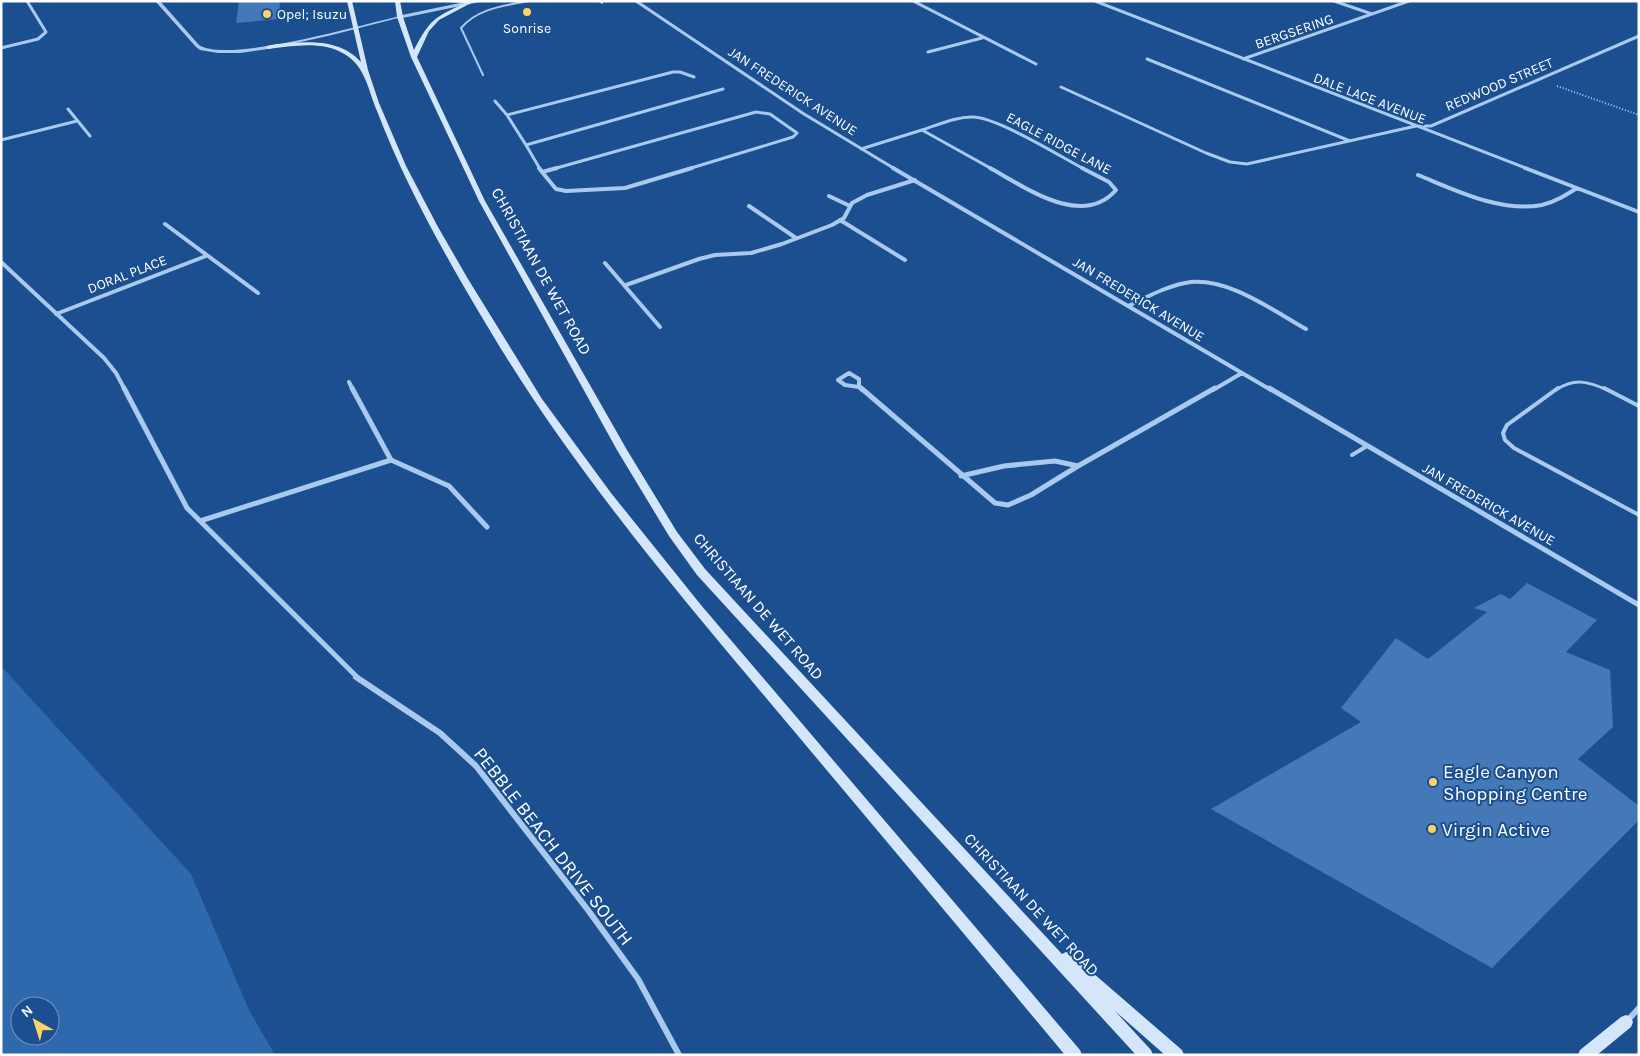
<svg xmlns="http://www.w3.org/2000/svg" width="1640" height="1056" viewBox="0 0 1640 1056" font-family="Karla,sans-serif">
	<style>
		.green { fill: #2e69ad; fill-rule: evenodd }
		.building { fill: #4478b7 }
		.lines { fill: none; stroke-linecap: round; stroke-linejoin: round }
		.path { stroke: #a9c9ee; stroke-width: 2; stroke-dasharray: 1 2; stroke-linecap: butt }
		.service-far2 { stroke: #a9c9ee; stroke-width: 2 }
		.service-far1 { stroke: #a9c9ee; stroke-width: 3 }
		.service { stroke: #a9c9ee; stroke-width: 4 }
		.minor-far3 { stroke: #a9c9ee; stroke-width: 3 }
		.minor-far2 { stroke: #a9c9ee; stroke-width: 4 }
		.minor-far1 { stroke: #a9c9ee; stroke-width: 5 }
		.minor { stroke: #a9c9ee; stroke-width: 6 }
		.tertiary { fill: #a9c9ee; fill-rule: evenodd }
		.secondary { fill: #d6e6fa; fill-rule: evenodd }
		.poi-dot { fill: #ffd166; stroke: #1b4f8f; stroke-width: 2 }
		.labels { text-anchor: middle; stroke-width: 4; stroke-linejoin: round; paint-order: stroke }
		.far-poi-label { font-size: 14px; fill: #fff; stroke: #1b4f8f; text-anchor: start }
		.far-street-label { font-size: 14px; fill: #fff; stroke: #1b4f8f }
		.street-label { font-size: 16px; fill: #fff; stroke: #1b4f8f }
		.near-poi-label { font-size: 19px; fill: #fff; stroke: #1b4f8f; text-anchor: start }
		.near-street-label { font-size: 19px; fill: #fff; stroke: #1b4f8f }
	</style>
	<rect width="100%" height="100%" fill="#1b4f8f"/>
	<path class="green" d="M1 666 191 874 249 1010 275 1055H1ZM20 1006H50V1036H20Z"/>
	<path class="building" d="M239 1H280L279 19 236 23Z
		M1527 583 1597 620 1566 652 1610 670 1613 727 1578 759 1639 806V820L1492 968 1211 809 1361 722 1341 708 1396 638 1428 659 1487 612 1474 608 1501 594 1510 599Z"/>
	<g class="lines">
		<path class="path" d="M1557 86 1639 115"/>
		<path class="service-far2" d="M600 1 602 3
			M483 75 461 28C478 8 504 6 528 1"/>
		<path class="service-far1" d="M1556 390C1574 378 1588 381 1607 390"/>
		<path class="service" d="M1558 388 1507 425 1503 433 1505 440 1514 448 1639 515
			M1604 388 1639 406
			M1352 455 1367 446"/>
		<path class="minor-far3" d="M636 1 804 114 895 169
			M913 1 1036 64
			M1095 1 1528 169
			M1334 1 1372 14
			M400 17 477 1
			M1 48 38 39 46 32 27 1
			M928 52 982 38
			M1147 59 1350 141
			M1243 59 1409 1
			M694 77 680 72H673L507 115 526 145 723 89
			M1061 87 1206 153 1230 162 1247 164 1416 126H1431L1639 36
			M495 101 507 115
			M68 109 90 136
			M922 130 992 169
			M922 130C938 125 957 116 974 117 1000 119 1058 155 1084 169
			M1 140 77 121
			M526 145 540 169
			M861 149 922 130
			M553 169 756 112 770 114 797 133 793 137 688 169"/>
		<path class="minor-far2" d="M539 168 542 172
			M893 168 1271 390
			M990 168C1025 187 1082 229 1116 190L1109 182 1082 168
			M1525 168 1639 212
			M542 172 556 189 566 191 625 188 692 168
			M542 172 557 168
			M1418 175C1455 190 1501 213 1542 205 1555 202 1566 195 1577 188
			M829 196 850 206
			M749 206 796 238
			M840 220 905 260
			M165 224 258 293
			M1 262 104 358 116 373 125 390
			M605 263 660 327
			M626 285 699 259 715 255 751 253 782 244 832 225 844 218 852 203 867 195 915 180
			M1128 306C1147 297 1165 287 1185 283 1225 275 1272 310 1306 329
			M56 314 206 256
			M849 373 859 379V387L845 385 838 380Z
			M349 382 353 390
			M859 387 862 390
			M1213 390 1242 373"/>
		<path class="minor-far1" d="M124 388 187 508 358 678
			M861 388 995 503 1008 505 1031 495 1078 466 1215 388
			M1269 388 1639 605
			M391 460 449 486 487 527
			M961 476 1004 466 1055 461 1078 466
			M200 521 391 460 352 388"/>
		<path class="minor" d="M356 677 440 733 476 766 588 910 638 979 679 1055
			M1627 1021 1639 1008"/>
		<path class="tertiary" d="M155 1H160L199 45C227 64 364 24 400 16L402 17 328 36 268 49 240 53H218L200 50 196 47Z"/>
		<path class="secondary" d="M347 1H352L368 70 379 103 406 166 438 227 468 279 542 399 611 493 701 605 1080 1050 1082 1055H1065C966 936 867 818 767 699 668 581 568 462 489 329 447 259 406 187 377 111 368 90 366 68 346 55 323 40 293 46 268 49L265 47C271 44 281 44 288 43 315 41 342 41 361 62Z
			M395 1H400L403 17 414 50C430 19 434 18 465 3L426 1H468L471 3 439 20 429 31 417 57 485 201 627 450 677 532 705 569 1062 954 1066 952 1071 954 1182 1050 1184 1055H1165L1115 1011 1151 1050 1153 1055H1136L697 575 669 536 617 450 479 201 411 57 397 17Z
			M1626 1015 1631 1017 1633 1022 1631 1027 1597 1055H1578L1580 1050 1621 1017Z"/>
	</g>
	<g class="poi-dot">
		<circle cx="527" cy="12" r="5"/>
		<circle cx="267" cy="14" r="5"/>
		<circle cx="1433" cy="782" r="5"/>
		<circle cx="1432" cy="829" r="5"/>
	</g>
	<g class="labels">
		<g class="far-poi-label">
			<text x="277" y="19">Opel; Isuzu</text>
			<text x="527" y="33" text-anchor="middle">Sonrise</text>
		</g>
		<g class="far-street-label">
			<text transform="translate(1294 31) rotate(-19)" y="5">BERGSERING</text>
			<text transform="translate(1499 84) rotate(-23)" y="5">REDWOOD STREET</text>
			<text transform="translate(793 91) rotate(33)" y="5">JAN FREDERICK AVENUE</text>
			<text transform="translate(1370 98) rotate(21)" y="5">DALE LACE AVENUE</text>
			<text transform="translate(1059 143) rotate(28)" y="5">EAGLE RIDGE LANE</text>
			<text transform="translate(127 274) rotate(-21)" y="5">DORAL PLACE</text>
			<text transform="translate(1139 299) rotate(31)" y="5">JAN FREDERICK AVENUE</text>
			<text transform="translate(1489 504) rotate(30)" y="5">JAN FREDERICK AVENUE</text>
		</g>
		<g class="street-label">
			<text transform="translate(542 271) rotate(61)" y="6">CHRISTIAAN DE WET ROAD</text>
			<text transform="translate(759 606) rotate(49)" y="6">CHRISTIAAN DE WET ROAD</text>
			<text transform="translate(1032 904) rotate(47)" y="6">CHRISTIAAN DE WET ROAD</text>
		</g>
		<g class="near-poi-label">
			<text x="1443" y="778">Eagle Canyon<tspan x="1443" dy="22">Shopping Centre</tspan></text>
			<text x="1442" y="836">Virgin Active</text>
		</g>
		<g class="near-street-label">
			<text transform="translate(554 846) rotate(52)" y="7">PEBBLE BEACH DRIVE SOUTH</text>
		</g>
	</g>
	<rect width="1640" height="1056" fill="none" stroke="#ffffff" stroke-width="5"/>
	<g transform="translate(35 1021) rotate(321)"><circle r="24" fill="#1b4f8f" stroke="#7695bc"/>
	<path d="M0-4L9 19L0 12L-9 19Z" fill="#ffd166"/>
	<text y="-8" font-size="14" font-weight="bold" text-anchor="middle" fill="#ffffff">N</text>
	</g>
</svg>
